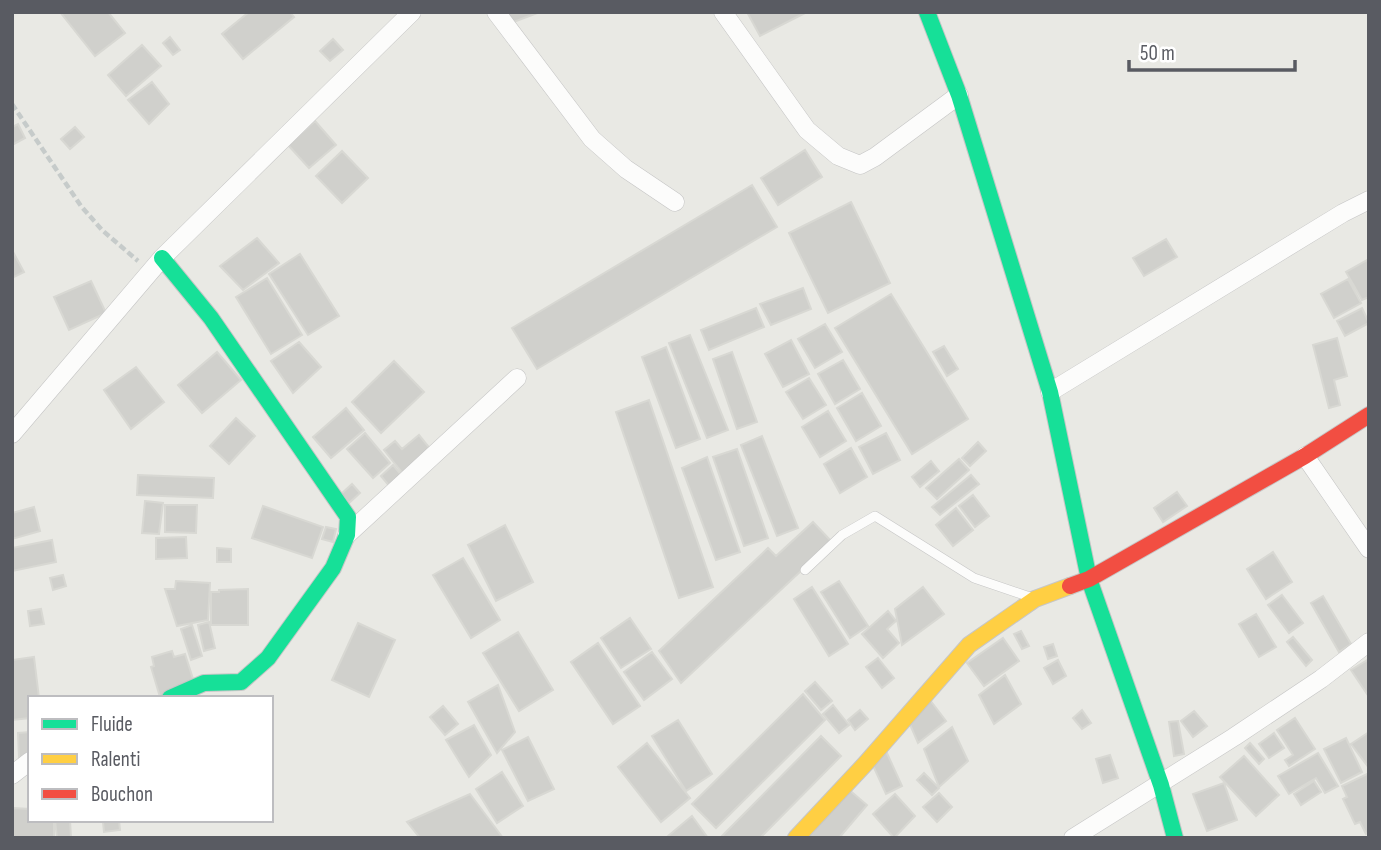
<svg xmlns="http://www.w3.org/2000/svg" width="1381" height="850" font-family="'Sofia Sans Condensed',sans-serif">
	<style>
		.building { fill: #d0d0cc; stroke: #d8d8d3; stroke-width: 2 }
		.lines { fill: none; stroke-linecap: round; stroke-linejoin: round }
		.lane-casing { stroke: #c5c5c5; stroke-width: 10 }
		.street-casing { stroke: #c5c5c5; stroke-width: 19 }
		.fast-casing { stroke: #c6c6c6; stroke-width: 18 }
		.slow-casing { stroke: #c6c6c6; stroke-width: 18 }
		.jam-casing { stroke: #c6c6c6; stroke-width: 18 }
		.path { stroke: #c6cbca; stroke-width: 4.5; stroke-dasharray: 7 3.5; stroke-linecap: butt }
		.lane { stroke: #fcfcfb; stroke-width: 9 }
		.street { stroke: #fcfcfb; stroke-width: 18 }
		.fast { stroke: #16e098; stroke-width: 16 }
		.slow { stroke: #ffcf43; stroke-width: 16 }
		.jam { stroke: #f24e42; stroke-width: 16 }
	</style>
	<rect width="100%" height="100%" fill="#e9e9e4"/>
	<path class="building" d="M60,12H108L125,33L95,56Z
		M249,12H290L294,17L243,59L222,34Z
		M507,12H540L511,23Z
		M747,12H807L760,36Z
		M170,37L180,50L173,55L163,43Z
		M333,39L343,50L330,61L320,51Z
		M142,45L161,66L126,96L108,75Z
		M152,82L169,104L149,124L128,100Z
		M315,121L336,145L309,168L288,145Z
		M18,124L25,138L12,145V127Z
		M75,127L84,137L70,149L61,139Z
		M805,150L822,177L778,205L761,178Z
		M342,151L368,178L342,203L316,176Z
		M752,185L777,227L537,369L512,328Z
		M851,202L890,283L828,313L789,233Z
		M257,238L279,263L243,290L220,266Z
		M1166,239L1177,257L1144,276L1133,258Z
		M12,250L24,272L12,278Z
		M300,254L339,316L308,335L269,274Z
		M1369,259V297L1362,300L1346,272Z
		M267,278L302,335L271,354L236,297Z
		M1348,279L1361,303L1334,318L1321,294Z
		M91,281L106,313L69,330L54,297Z
		M803,288L811,309L771,325L760,304Z
		M891,294L968,419L912,454L835,328Z
		M756,308L764,327L709,350L701,330Z
		M1362,308L1369,323L1345,336L1337,321Z
		M825,324L842,352L815,368L798,339Z
		M690,335L728,430L707,438L669,343Z
		M1337,338L1347,376L1334,380L1340,405L1329,408L1313,345Z
		M791,340L809,374L783,387L765,354Z
		M299,342L321,367L293,393L271,361Z
		M944,346L958,369L947,376L933,352Z
		M666,347L700,439L676,448L642,357Z
		M217,352L241,380L202,413L178,385Z
		M732,352L757,422L737,429L713,359Z
		M843,360L860,389L835,404L818,374Z
		M394,361L424,392L381,433L352,402Z
		M136,367L164,402L131,429L104,390Z
		M809,378L826,405L803,419L786,392Z
		M862,393L881,426L856,441L837,408Z
		M649,400L713,587L679,598L616,412Z
		M346,408L364,430L331,458L313,437Z
		M828,411L846,441L820,457L802,427Z
		M236,418L255,436L229,464L210,446Z
		M365,433L390,463L373,478L347,449Z
		M886,433L900,460L873,474L859,447Z
		M419,435L432,451L404,475L384,450L395,441L402,449Z
		M762,436L798,528L777,536L741,445Z
		M978,442L986,451L970,466L962,458Z
		M851,448L867,477L840,493L824,464Z
		M737,449L768,538L744,546L713,457Z
		M707,457L740,552L716,560L682,468Z
		M959,459L969,470L937,499L926,488Z
		M931,461L939,471L920,487L912,477Z
		M393,465L403,477L391,488L381,476Z
		M138,475L214,478L213,498L137,495Z
		M971,475L979,484L940,515L932,507Z
		M352,484L360,493L349,503L341,494Z
		M1177,492L1187,506L1163,522L1154,508Z
		M973,495L989,516L975,527L959,506Z
		M145,501L163,503L159,534L142,533Z
		M165,505H197L196,533L165,532Z
		M263,506L323,527L312,558L252,538Z
		M34,507L40,531L12,539V513Z
		M956,508L973,530L953,546L936,525Z
		M813,522L832,542L681,683L659,651L768,548L776,556Z
		M505,525L533,582L496,601L468,545Z
		M326,527L336,529L333,542L322,539Z
		M186,537L187,558L156,559V538Z
		M52,540L56,562L12,571V548Z
		M217,548L231,549V562H217Z
		M1273,552L1292,582L1266,599L1247,569Z
		M463,558L500,620L471,638L433,575Z
		M63,575L66,586L53,590L50,578Z
		M176,581L210,583L208,620L177,626L165,589H175Z
		M839,581L868,626L850,638L821,592Z
		M812,587L848,644L829,656L794,599Z
		M923,587L944,614L902,645L895,609Z
		M248,589V625H211V592H219V590Z
		M1282,595L1303,623L1289,633L1268,605Z
		M1323,596L1351,644L1339,652L1311,603Z
		M41,609L44,624L30,626L28,611Z
		M888,611L896,621L887,629L899,643L883,658L862,634Z
		M1256,614L1276,647L1259,657L1239,624Z
		M630,618L651,649L621,668L601,638Z
		M209,622L215,648L204,651L198,625Z
		M358,623L395,640L369,697L332,680Z
		M192,625L202,656L191,660L181,629Z
		M1021,631L1029,646L1022,649L1014,634Z
		M518,632L553,690L519,711L483,653Z
		M1293,637L1312,660L1306,666L1287,642Z
		M1003,638L1019,661L984,686L967,663Z
		M598,643L640,706L613,724L571,662Z
		M1053,644L1057,656L1048,659L1044,647Z
		M172,651L174,657L185,654L195,685L160,697L151,667L154,666L152,657Z
		M652,652L672,679L644,700L624,672Z
		M34,657L39,698H30V718L12,720V660Z
		M878,658L894,678L882,688L866,667Z
		M1369,659V697L1351,670Z
		M1058,660L1066,676L1053,684L1044,668Z
		M1005,675L1021,704L994,724L979,695Z
		M815,682L832,701L821,710L805,691Z
		M498,685L515,732L497,753L468,702Z
		M803,694L825,720L716,828L692,804Z
		M930,700L946,721L918,743L908,720Z
		M833,705L849,725L839,733L823,714Z
		M443,706L458,724L445,735L430,717Z
		M860,710L868,719L855,730L848,720Z
		M1082,710L1091,723L1082,729L1073,718Z
		M1194,711L1207,726L1193,737L1181,721Z
		M1295,718L1315,749L1289,766L1285,760L1293,755L1277,730Z
		M678,720L712,774L686,791L652,736Z
		M1178,721L1184,754L1174,756L1169,722Z
		M474,725L491,755L469,777L446,740Z
		M952,727L968,761L939,787L924,749Z
		M30,732V758H19L18,733Z
		M1369,732V768L1351,744Z
		M1274,733L1284,748L1269,758L1259,744Z
		M821,736L841,756L760,838H723L722,836Z
		M528,737L554,789L528,801L502,750Z
		M1346,738L1362,772L1341,783L1324,749Z
		M647,743L690,798L661,822L618,767Z
		M1250,743L1264,759L1259,764L1245,748Z
		M886,751L902,786L886,794L870,759Z
		M1318,753L1338,786L1325,793L1316,778L1289,794L1278,776Z
		M1110,755L1118,778L1103,783L1096,759Z
		M1244,756L1279,795L1256,816L1220,777Z
		M502,772L523,806L497,823L476,789Z
		M924,773L939,788L932,795L917,780Z
		M1369,773V832L1366,834L1360,822L1355,824L1343,799L1347,797L1342,786Z
		M1314,781L1321,792L1301,805L1294,794Z
		M1224,783L1237,820L1207,831L1193,794Z
		M847,788L867,805L839,838H803Z
		M939,793L952,807L937,822L923,807Z
		M470,794L503,838H420L407,822Z
		M895,794L915,816L894,838L873,814Z
		M13,808L30,809V820L54,822V838H12Z
		M692,816L708,838H670L668,836Z
		M55,820H70L71,838H57Z
		M119,820L120,830L104,832L103,822Z"/>
	<g class="lines">
		<g class="lane-casing">
			<path id="lane" d="M805,570L842,535L875,516L974,578L1030,597"/>
		</g>
		<g class="street-casing">
			<path id="street" d="M496,12L592,139L626,169L675,202
				M723,12L807,130L838,156L860,165L875,157L959,95
				M1050,392L1343,213L1369,200
				M12,434L162,258L412,12
				M1305,456L1369,549
				M347,535L517,378
				M12,775L30,761
				M1073,838L1234,737L1321,679L1369,642"/>
		</g>
		<g class="fast-casing">
			<path id="fast" d="M927,12L959,95L1050,392L1089,579L1161,785L1175,838
				M162,258L211,318L348,517L347,535L333,568L268,658L241,682L204,683L170,698"/>
		</g>
		<g class="slow-casing">
			<path id="slow" d="M796,838L866,763L969,645L1035,599L1070,586"/>
		</g>
		<g class="jam-casing">
			<path id="jam" d="M1070,586L1089,579L1305,456L1369,415"/>
		</g>
		<path class="path" d="M12,104L81,206L102,230L138,261"/>
		<use href="#lane" class="lane"/>
		<use href="#street" class="street"/>
		<use href="#fast" class="fast"/>
		<use href="#slow" class="slow"/>
		<use href="#jam" class="jam"/>
	</g>
	<rect width="1381" height="850" fill="none" stroke="#595b62" stroke-width="28"/>
	<rect x="28" y="696" width="245" height="126" fill="#ffffff" stroke="#bdbdc0" stroke-width="2"/>
	<rect x="42" y="719" width="35" height="10" fill="#16e098" stroke="#bdbdc0" stroke-width="2"/>
	<text x="91" y="731" font-size="21" fill="#595b62">Fluide</text>
	<rect x="42" y="754" width="35" height="10" fill="#ffcf43" stroke="#bdbdc0" stroke-width="2"/>
	<text x="91" y="766" font-size="21" fill="#595b62">Ralenti</text>
	<rect x="42" y="789" width="35" height="10" fill="#f24e42" stroke="#bdbdc0" stroke-width="2"/>
	<text x="91" y="801" font-size="21" fill="#595b62">Bouchon</text>
	<path d="M1129 60v10h166v-10" fill="none" stroke="#595b62" stroke-width="3.5"/>
	<text x="1140" y="60" font-size="21" fill="#595b62" stroke="#ffffff" stroke-width="5" paint-order="stroke">50 m</text>
</svg>
